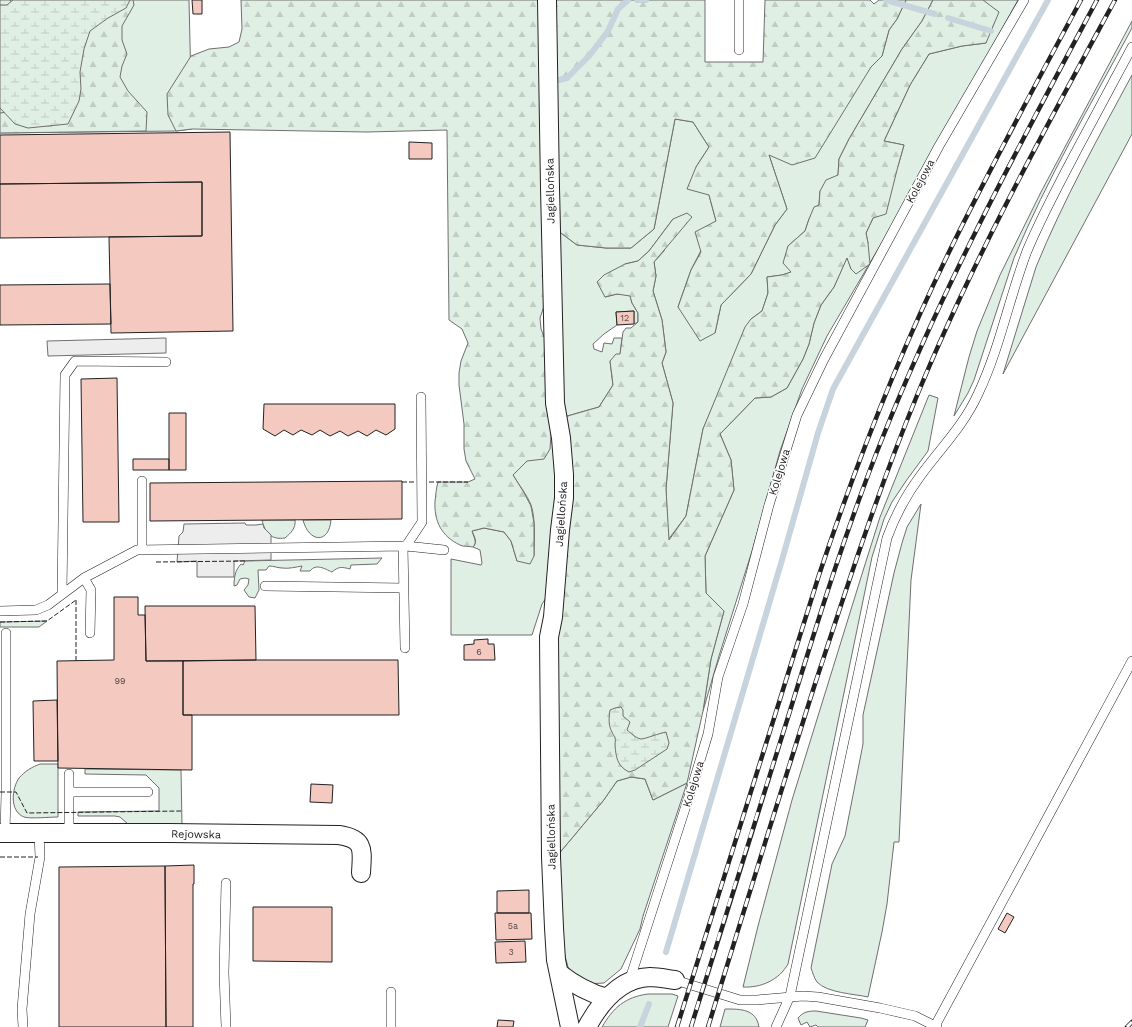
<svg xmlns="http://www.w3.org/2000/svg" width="1132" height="1027" font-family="'Work Sans',sans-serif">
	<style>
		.grass { fill: #e0efe3; stroke: #6f6f6f }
		.forest { fill: url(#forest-firs); stroke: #6f6f6f }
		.wetland { fill: url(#wetland-marsh); stroke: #6f6f6f }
		.parking { fill: #ededed; stroke: #6f6f6f }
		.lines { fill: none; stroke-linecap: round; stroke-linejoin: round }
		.stream { stroke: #c7d3dd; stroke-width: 6 }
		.building { fill: #f3c9c0; stroke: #222 }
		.lane-casing { stroke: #222; stroke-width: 10 }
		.street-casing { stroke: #222; stroke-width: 20 }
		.lane { stroke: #fff; stroke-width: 9 }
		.street { stroke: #fff; stroke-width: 18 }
		.rail-casing { stroke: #222; stroke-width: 4.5 }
		.rail { stroke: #fff; stroke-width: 3; stroke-dasharray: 9; stroke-linecap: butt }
		.fence { stroke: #222; stroke-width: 1; stroke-dasharray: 5 2; stroke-linecap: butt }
		.labels { text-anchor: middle; stroke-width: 3; stroke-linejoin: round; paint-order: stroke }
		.number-label { font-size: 9px; fill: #564c4a }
		.street-label { font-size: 11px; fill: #222; stroke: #fff }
	</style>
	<defs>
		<pattern id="forest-firs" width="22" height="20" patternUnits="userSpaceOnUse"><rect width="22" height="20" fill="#e0efe3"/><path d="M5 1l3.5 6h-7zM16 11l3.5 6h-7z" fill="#c0cdc2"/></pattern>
		<pattern id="wetland-marsh" width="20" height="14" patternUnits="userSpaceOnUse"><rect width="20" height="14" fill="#e0efe3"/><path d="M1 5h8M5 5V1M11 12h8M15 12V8" fill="none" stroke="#c0cdc2"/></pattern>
	</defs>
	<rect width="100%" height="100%" fill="#fff"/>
	<path class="grass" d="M0,0H189L192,129L176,131L0,133Z
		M906,0H933L922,21L902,49L849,139L839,159L838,175L820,191L819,205L809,219L805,231L788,246L792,272L782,275L767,277L768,293L762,311L751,319L703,429L686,516L668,540L666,489L673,403L662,363L666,352L662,320L653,291L656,276L654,262L664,251L673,219L649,251L638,261L625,264L605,297L617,294L630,295L632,303L638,313V322L634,324V311L616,312L617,325L604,334L593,344L594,349L602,352L604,343L612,344L614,338H622L620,355L610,361L613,385L599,407L564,417L553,227L577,245L606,248H631L654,229L675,119L693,122L709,147L696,167L709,195L716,221L691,270L678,307L715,333L721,305L751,274L775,225L787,209L769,155L871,67L882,56L889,30L897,19Z
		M983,0H1018L891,227L827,336L802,389L780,451L752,551L719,656L703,711L711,659L724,611L706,593L705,556L734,490L731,460L720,434L755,398L771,397L787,388L803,359L809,344L814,323L821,305L834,287L847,257L851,269L868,243L866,233L898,166L904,145L884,141L910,85L929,54L962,46L986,43Z
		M1132,21V28C1091,104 1047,179 1014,258L974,380L968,393L954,416L969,357L977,331L1000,275L1041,192Z
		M1132,75V134L1003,374L1036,267C1063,201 1098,138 1132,75Z
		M929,395L938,398L928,451L906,481L892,502L884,519L872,557L788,964C779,980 761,988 743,987L758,926L792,800L862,574L880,517Z
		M552,422L561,477L552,589L542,604L532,635H451V559L481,565L482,563L480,550L473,547C478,542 474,536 472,531L484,528L504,532L511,541L517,561L534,556C534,541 536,520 531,505C527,495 519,485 513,475L527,461Z
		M921,504L911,580L899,842H894L887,904L882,932L868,997C855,994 827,993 817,982C814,978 813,973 811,968L832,864L845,836L863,744V715L894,573L902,543L907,527Z
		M262,520H295C296,528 291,533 285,538C271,540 265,533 262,520Z
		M303,520H331C329,544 309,543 303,520Z
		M382,558L377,564L351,565L350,569C342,567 339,566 332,572C325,569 316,563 310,571H300L302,566C296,567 289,569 282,568C278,568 274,566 269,566L266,570H258L259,590L255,598L249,597L244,590L248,585L249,579L245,578L240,579L237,585L234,586C234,578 235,570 241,564L243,565L245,561Z
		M47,621L39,627H0V622Z
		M40,764H58V817C50,817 30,819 24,817C9,811 12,788 19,778C25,771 32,767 40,764Z
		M85,769L181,770L182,826L128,824L120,817L115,816H78V812L159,811V788L146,775L85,774Z
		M631,777L645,779L653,800L687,783L643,916L640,929L621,969L604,983L586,984L576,978L568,967L560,938L557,856L603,801L617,781Z
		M648,994H672L678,996L668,1027H602C613,1008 625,997 648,994Z
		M725,1009C741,1009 756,1009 759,1027H720Z
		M816,1011L861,1018L868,1020L865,1027H818L816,1025L810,1027L807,1022L801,1025L798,1018C803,1012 808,1011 816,1011Z"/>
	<path class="forest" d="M10,0H133L134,5L122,26V40L127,54L122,66L120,77L128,91L147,112L146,131L0,133V113L29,109L19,16Z
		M241,0H543L547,297L540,318L541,329L547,344L552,422L550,449L544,459L527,461L513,475L523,491L531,506L534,523V556L530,564L517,561L511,541L504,532L484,528L472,531C473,536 478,542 473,547C469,546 464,547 460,545C441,536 434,521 435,501C436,494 436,489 438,482H468L475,479L466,461L464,449V424L459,385V373L461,361L468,343L462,329L449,320L447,130L367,132L192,129L176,131L168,115L167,94L191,56L209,49L229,47L239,42L242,29Z
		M552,0H705V62H763L765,0H870L874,4L879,0H906L897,19L889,30L882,56L871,67L815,158L792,165L769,155L787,209L775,225L751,274L721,305L715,333L700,341L678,307L691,270L701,252L695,232L716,221L709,195L687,189L696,167L709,147L693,122L675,119L654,229L631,248H606L577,245L553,227Z
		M933,0H983L999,12L986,43L962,46L929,54L910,85L884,141L904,145L898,166L886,214L873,218L866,233L868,243L870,264L856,274L851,269L847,258L834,287L821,305L814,323L809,344L803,359L787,388L771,397L755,398L720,434L731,460L734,490L705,556L706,593L724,611L711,659L703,711L687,783L653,800L645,779L631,777L617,781L603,801L557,856L555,727L564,417L599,407L613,385L610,361L616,354H620L623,332L626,328H631L638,322V313L632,303L630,296L617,294L605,297L597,282L604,275L625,264L638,261L649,251L673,219L687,213L692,217L654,262L656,276L653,291L662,320L666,352L662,363L673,403L666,489L669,540L686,516L703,429L745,327L751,319L762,311L768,293L767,277L782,275L791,272L783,263L788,246L805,231L809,219L814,207L819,205L820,191L826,180L838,175L839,159L849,139L902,49L922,21Z"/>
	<path class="wetland" d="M13,0H130L126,8L108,18L90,31L84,49L80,72L81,89L79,101L68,124L28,128L15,124L0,108V5H7Z
		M621,707L623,710V716L630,722L627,730C631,733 635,738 641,739C645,739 660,733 666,732L669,743L667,749L635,770L629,772C617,766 616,757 615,745C615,742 616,740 615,738C615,737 612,733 612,732C608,725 609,718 610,710L615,708Z"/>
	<path class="parking" d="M166,338V353L48,356L47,341Z
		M245,523L246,525H256L263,524L264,528L271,535V560L234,561V577H197V561L177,562L179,536L183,532L184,524Z"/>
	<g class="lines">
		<path class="stream" d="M637,0H646
			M886,0L935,14
			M948,18L991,31
			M555,81L567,78L589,56L599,43L608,31L618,9L628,0
			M666,952L782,560L818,433L833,389L1048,0
			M640,1027L649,1004"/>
	</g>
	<path class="building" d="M192,0H202V14H193Z
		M230,132L233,331L111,333L109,237L202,236V182L0,184V135Z
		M409,142L432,143V159H409Z
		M202,182V236L0,238V184Z
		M110,284L111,324L0,325V285Z
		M634,311V324L617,325L616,312Z
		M117,378L119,522H83L81,379Z
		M264,404H395V429L386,435L376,430L367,436L358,431L348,436L340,431L330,436L320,430L312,435L301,430L293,435L284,430L275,436L263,429Z
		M169,413H186V470H169Z
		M133,459H169V470H133Z
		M402,481V519L150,521V483Z
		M114,597H138V615H145L146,661H183V715H192V770L58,768L57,661L114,660Z
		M145,606H255L256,660L146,661Z
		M488,639V644H494L495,660H464V645L474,644V640Z
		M256,660H398L399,715H183V661Z
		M57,700L58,761H34L33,701Z
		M311,784L333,785L332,803L310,802Z
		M194,865V884H193V1027H166L165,866Z
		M165,866L166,1027H59V867Z
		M529,890V913H497V891Z
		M253,907H332V962L253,961Z
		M495,913H531L532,939L496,940Z
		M1007,913L1014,917L1005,933L998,929Z
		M525,941L526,962L496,963L495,942Z
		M498,1020L514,1021L513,1027H497Z"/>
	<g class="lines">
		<g class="lane-casing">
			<path id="lane" d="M739,0V50
				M142,481V550
				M403,546L405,648
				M406,546L444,550
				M84,578L91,590L90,633
				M265,586L404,588
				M62,594L65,375L75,361L166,362
				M0,611L36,610L48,605L84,578L137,550L406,546L422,522L421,397
				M69,792H148
				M5,833L6,793V633
				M69,833V774
				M675,980L740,1000H757L803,996L818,997L880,1008L915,1016L937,1027
				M629,982L692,787L708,734L718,677L743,604L769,505L797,415L824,359L939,146L1024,0
				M391,992V1027
				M935,1026L1132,661
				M23,1027L22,1009L30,914L40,857L39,833
				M226,1027L224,973L226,883
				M776,1027L790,996L887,538C895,516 906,495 921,475C941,448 964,425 978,394C1000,348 1009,298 1027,251C1042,215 1061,180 1079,146C1097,113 1114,80 1132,47"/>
		</g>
		<g class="street-casing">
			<path id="street" d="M547,0L550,188L555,403L561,438L564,475V498L560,530L553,617L549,637L551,857L554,928L556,960L570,1027
				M0,833H169L339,835C366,839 362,851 361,873
				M559,973C573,984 589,993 607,998
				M587,1027C600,1003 620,978 650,977C658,977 667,979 675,980"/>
		</g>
		<use href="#lane" class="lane"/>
		<use href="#street" class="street"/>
		<g class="rail-casing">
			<path id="rail" d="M677,1027L819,575C856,464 899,354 951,248C992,164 1037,82 1081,0
				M691,1027C723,922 756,818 789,714C818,620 847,526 884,434C944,284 1021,142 1097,0
				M708,1027C743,914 778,800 814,687C846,590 877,493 916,398C972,261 1044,131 1115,0
				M1127,1027L1132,1022"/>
		</g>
		<use href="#rail" class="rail"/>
		<path class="fence" d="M402,482H414
			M429,482H468
			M156,562L245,561
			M76,600V661
			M0,622L47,621L76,600
			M0,792H16L27,813L181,811
			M0,857H38"/>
	</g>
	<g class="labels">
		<g class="number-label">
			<text x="625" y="321">12</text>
			<text x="479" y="655">6</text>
			<text x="120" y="684">99</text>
			<text x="513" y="929">5a</text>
			<text x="511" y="955">3</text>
		</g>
		<g class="street-label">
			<text transform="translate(920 181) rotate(-62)" y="4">Kolejowa</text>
			<text transform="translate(550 191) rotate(-91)" y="4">Jagiellońska</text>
			<text transform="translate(779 472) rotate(-73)" y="4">Kolejowa</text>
			<text transform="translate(561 514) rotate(-86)" y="4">Jagiellońska</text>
			<text transform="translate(693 784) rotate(-73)" y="4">Kolejowa</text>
			<text transform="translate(196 834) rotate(1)" y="4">Rejowska</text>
			<text transform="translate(551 837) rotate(-91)" y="4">Jagiellońska</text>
		</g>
	</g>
</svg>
